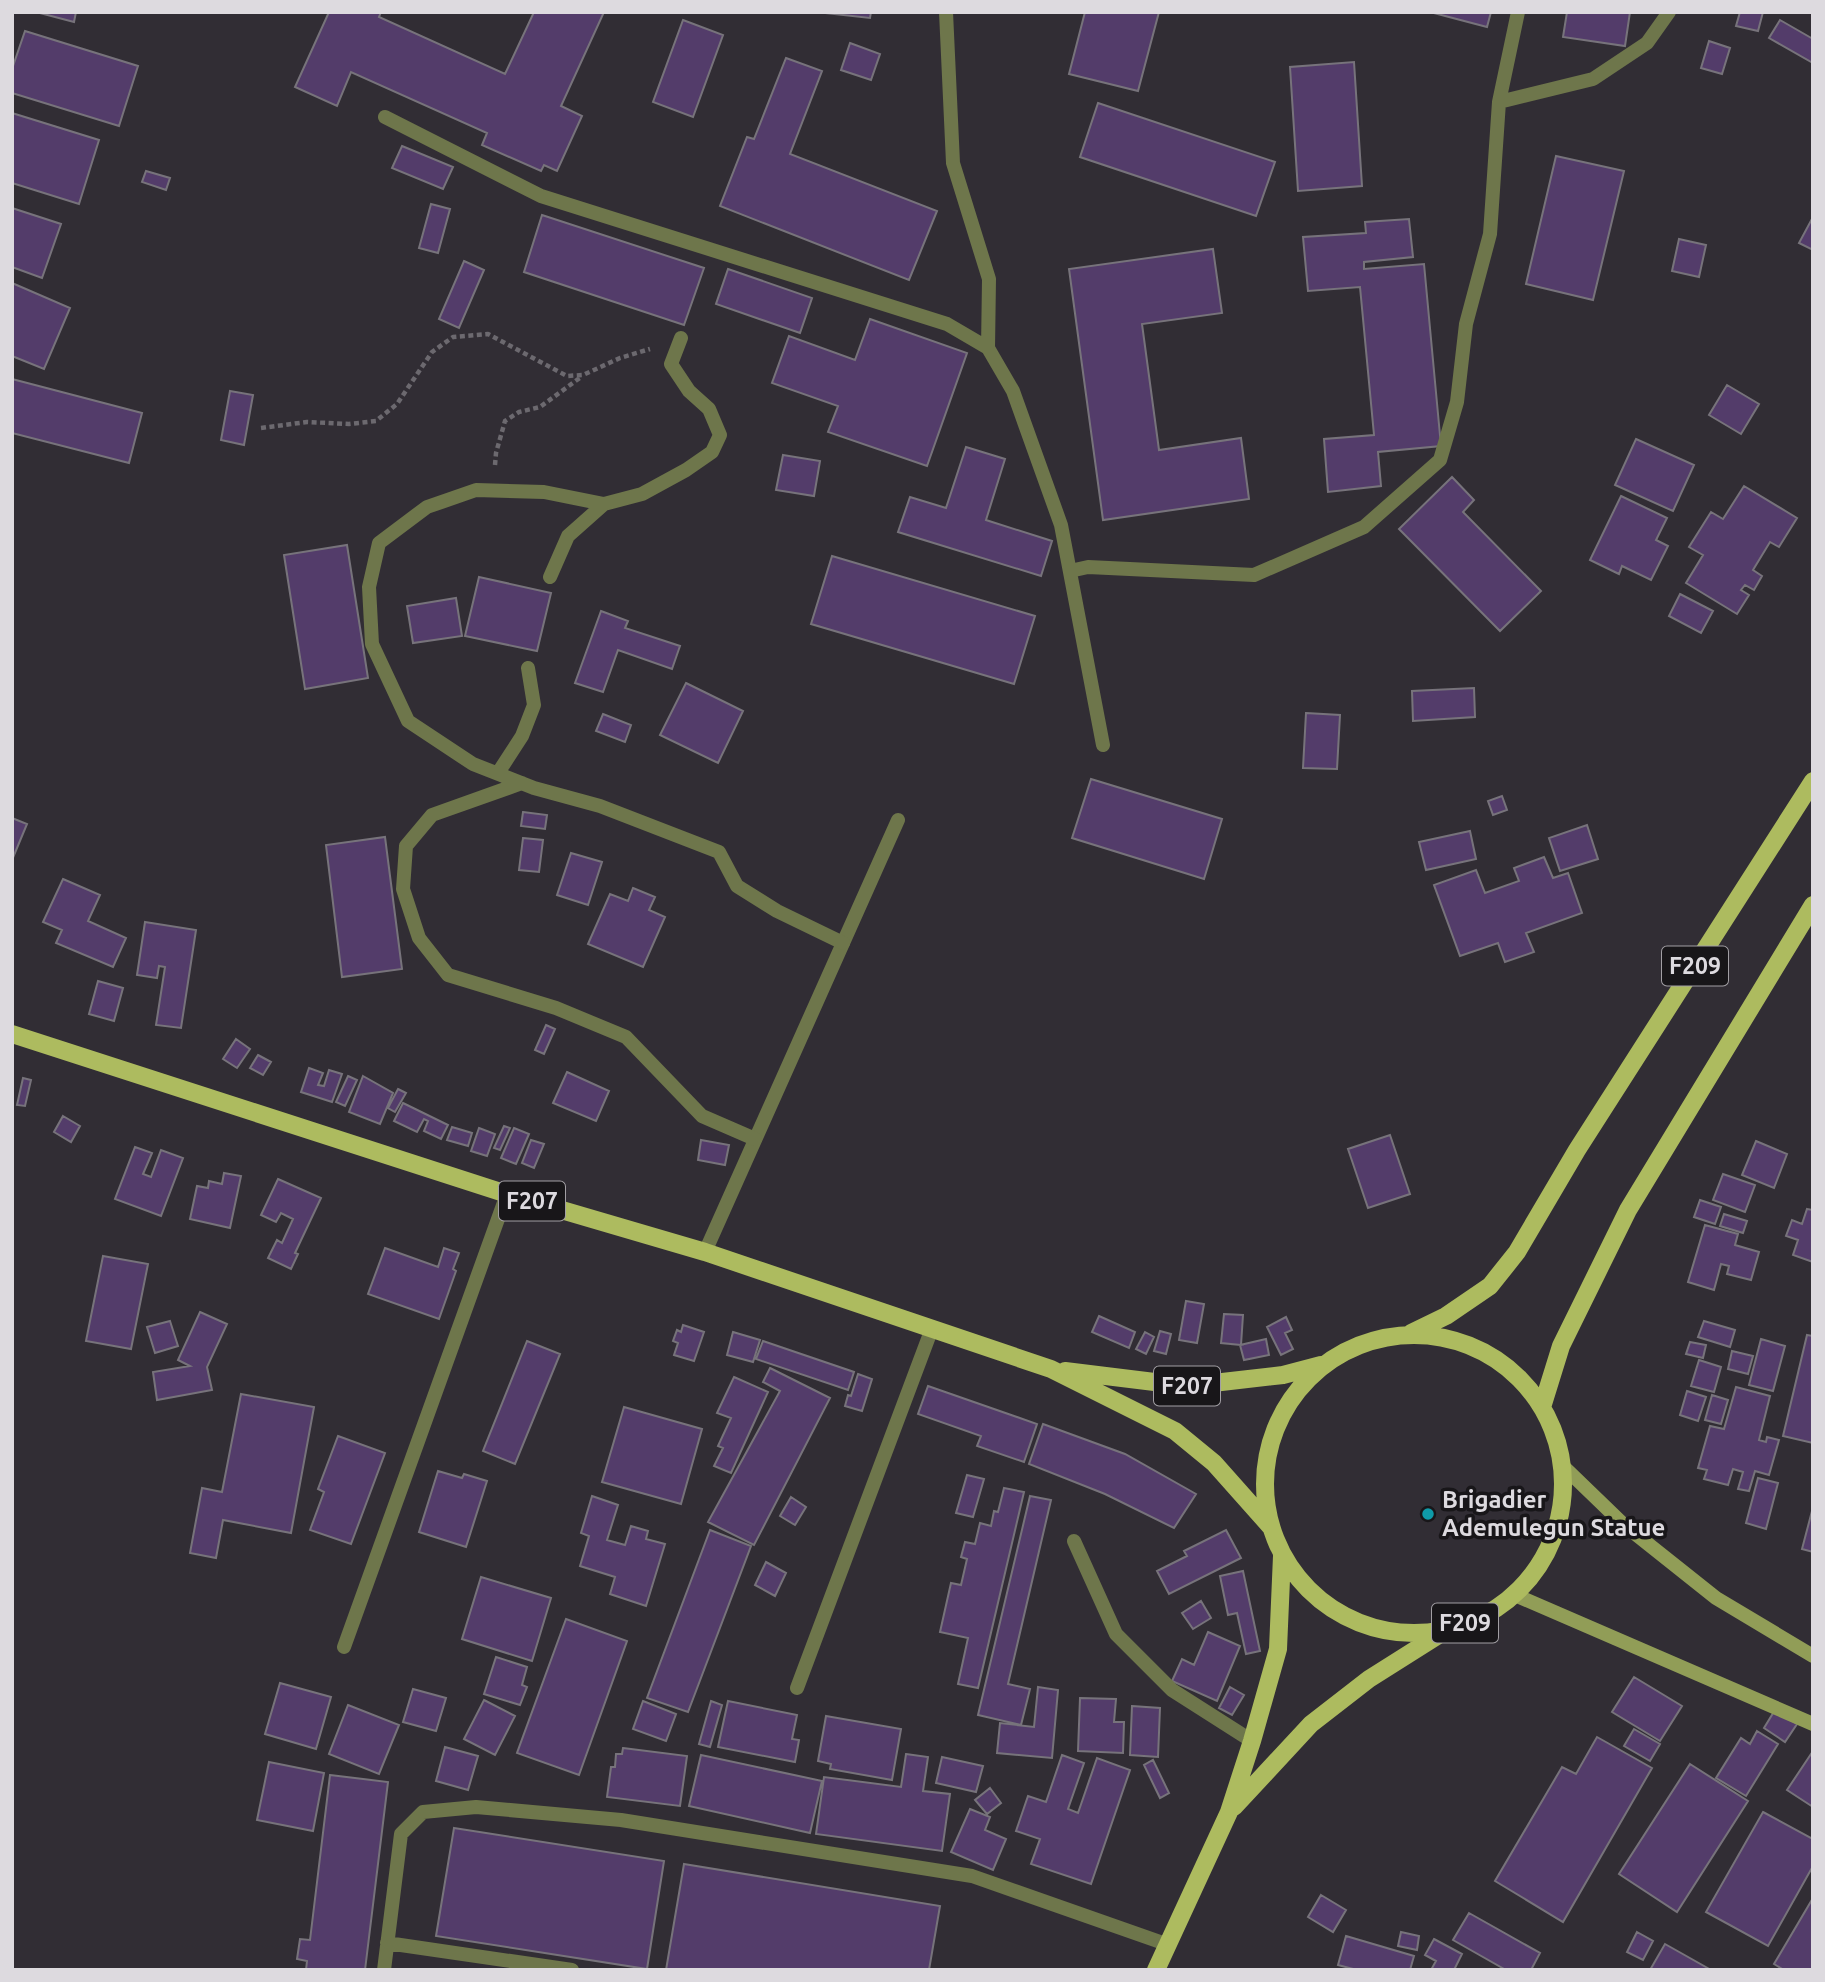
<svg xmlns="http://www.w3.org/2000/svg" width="1825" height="1982" font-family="Ubuntu,sans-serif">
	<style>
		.building { fill: #533c6a; stroke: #77737b; stroke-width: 2 }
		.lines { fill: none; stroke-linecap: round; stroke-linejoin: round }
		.path { stroke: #6c696f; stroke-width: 4.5; stroke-dasharray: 5 3.5; stroke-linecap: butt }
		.lane { stroke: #6e764b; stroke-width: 14 }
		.street { stroke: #6e764b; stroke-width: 14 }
		.secondary { stroke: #919d57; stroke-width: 14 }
		.primary { stroke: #adbb5f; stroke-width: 18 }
		.culture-dot { fill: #0f9aa8; stroke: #181619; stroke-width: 2.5 }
		.labels { text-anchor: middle; stroke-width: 7; stroke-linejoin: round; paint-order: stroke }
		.shield { fill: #181619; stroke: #a29fa4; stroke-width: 2 }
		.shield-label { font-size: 23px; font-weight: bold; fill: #dddadf }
		.poi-label { font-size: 24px; font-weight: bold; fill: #dddadf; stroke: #181619; text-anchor: start }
	</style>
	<rect width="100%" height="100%" fill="#312d34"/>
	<path class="building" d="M36,12H76L74,22Z
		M329,12H381L379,17L505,74L534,12H604L561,106L582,116L557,171L544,165L541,171L482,145L487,133L351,72L337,106L295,87Z
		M816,12H871L870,18Z
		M1085,12H1159L1138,91L1069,74Z
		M1430,12H1491L1487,27Z
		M1567,12H1630L1625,46L1563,37Z
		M1740,12H1763L1758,31L1736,26Z
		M683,20L723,35L693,117L653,102Z
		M1780,20L1813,39V63L1769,38Z
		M25,31L138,66L119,126L12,93V69Z
		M1709,41L1730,48L1722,74L1701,68Z
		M850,43L880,54L871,80L841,70Z
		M786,58L822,71L790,154L937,211L909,280L720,206L747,137L754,139Z
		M1354,62L1362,186L1298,191L1290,67Z
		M1098,103L1275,162L1256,216L1080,157Z
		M12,113L99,140L79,204L12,183Z
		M402,146L453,167L443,189L392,168Z
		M1556,156L1624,171L1593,300L1526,284Z
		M146,171L170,178L166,190L142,182Z
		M431,204L450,209L438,253L419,248Z
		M12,208L61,224L42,278L12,267Z
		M542,215L704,268L684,325L524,272Z
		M1813,217V250L1799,243Z
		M1409,219L1413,257L1364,262V269L1424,264L1441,446L1378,452L1381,486L1328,492L1324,439L1374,435L1360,287L1308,291L1303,237L1366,233L1365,222Z
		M1679,239L1706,245L1699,277L1672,271Z
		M1213,249L1222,313L1142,324L1159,450L1241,438L1249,499L1103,520L1069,269Z
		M464,261L484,270L459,328L439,319Z
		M728,269L812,298L800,333L716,304Z
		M12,283L70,308L44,369L12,356Z
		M870,319L967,353L927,466L828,432L838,406L772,383L789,336L855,360Z
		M12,379L142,413L129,463L12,433Z
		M1727,385L1759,404L1741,434L1709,415Z
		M230,391L253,395L244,445L221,440Z
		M1636,439L1694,465L1673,511L1615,485Z
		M966,447L1005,459L986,520L1052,541L1041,576L898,532L910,497L946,508Z
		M783,455L820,461L814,496L776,490Z
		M1452,477L1474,500L1463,512L1541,591L1500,631L1399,529Z
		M1744,486L1797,518L1779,547L1770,542L1753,570L1762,576L1754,590L1745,585L1741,590L1749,595L1737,614L1686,583L1703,555L1689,547L1711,512L1723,519Z
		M1621,496L1667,518L1656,540L1668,546L1651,580L1622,566L1619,574L1590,560Z
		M347,545L368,678L305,689L284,555Z
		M832,556L1035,616L1014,684L811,624Z
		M479,577L551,593L537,651L465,636Z
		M1680,594L1713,611L1701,633L1669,616Z
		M456,598L462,636L413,643L407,606Z
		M601,611L628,621L625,628L680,646L672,669L618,650L603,692L575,683Z
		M686,683L743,711L718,763L660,735Z
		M1474,688L1475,717L1413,721L1412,691Z
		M1306,713L1340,715L1337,769L1303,768Z
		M603,714L631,725L625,742L596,731Z
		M1091,779L1222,819L1204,879L1072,838Z
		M1502,796L1507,810L1493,815L1488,801Z
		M523,812L547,815L545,829L521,826Z
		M12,818L27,824L12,860Z
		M1587,825L1598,859L1560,871L1549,838Z
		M1470,831L1476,859L1426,870L1419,842Z
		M385,837L402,969L342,977L326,845Z
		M523,838L543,840L539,872L519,870Z
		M571,853L602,862L588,905L557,895Z
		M1544,857L1553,878L1568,873L1582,913L1526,933L1534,952L1505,962L1498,943L1460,956L1434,885L1476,870L1485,893L1519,881L1514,868Z
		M63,879L100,895L88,921L126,938L113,967L56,943L62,930L43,922Z
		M633,888L655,897L649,910L665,917L643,967L588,944L610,894L628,901Z
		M145,922L196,930L181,1028L156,1025L165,967L159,966L157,978L137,975Z
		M98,981L123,988L114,1021L89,1014Z
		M546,1025L555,1029L544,1054L535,1050Z
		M236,1039L250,1049L237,1068L223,1059Z
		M258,1055L271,1062L263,1075L250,1068Z
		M309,1068L323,1073L318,1085L324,1086L329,1070L342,1074L332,1102L301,1092Z
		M567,1072L609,1091L596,1121L553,1103Z
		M348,1076L357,1080L345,1106L336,1102Z
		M363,1076L393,1093L380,1124L349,1112Z
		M23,1078L31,1080L25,1106L17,1105Z
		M398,1089L406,1093L395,1112L388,1108Z
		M403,1103L448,1125L441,1139L424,1131L428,1121L424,1119L417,1132L394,1121Z
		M63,1116L80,1126L71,1142L54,1132Z
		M504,1126L510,1128L500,1150L494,1148Z
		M452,1127L472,1133L468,1146L447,1140Z
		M479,1128L495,1134L487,1156L471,1151Z
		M514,1128L529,1134L516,1164L501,1158Z
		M1390,1135L1410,1194L1368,1208L1348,1149Z
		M531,1140L544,1144L534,1168L522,1163Z
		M701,1140L729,1145L725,1165L698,1160Z
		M1756,1141L1787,1154L1774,1188L1742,1175Z
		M135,1147L152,1153L143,1174L151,1177L161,1150L183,1158L161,1216L115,1199Z
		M224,1173L241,1176L230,1228L190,1219L197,1186L208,1188L209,1181L222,1184Z
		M1723,1174L1755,1185L1745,1212L1713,1200Z
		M278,1179L321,1198L295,1253L298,1254L291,1269L268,1258L277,1240L282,1243L293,1219L281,1213L276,1222L261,1215Z
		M1700,1200L1721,1207L1715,1224L1694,1217Z
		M1807,1209L1813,1210V1262L1793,1255L1798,1240L1786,1236L1792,1220L1802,1224Z
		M1724,1214L1747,1221L1743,1233L1720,1226Z
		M1705,1225L1738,1234L1735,1245L1759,1252L1751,1280L1727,1274L1729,1266L1721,1264L1714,1290L1688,1282Z
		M385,1248L438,1267L444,1248L459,1253L453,1269L456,1271L439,1319L368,1294Z
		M103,1256L148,1264L131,1349L86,1341Z
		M1186,1301L1204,1304L1197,1343L1179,1340Z
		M200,1312L227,1324L207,1367L212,1390L157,1400L153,1372L190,1366L178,1360Z
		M1224,1314L1243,1315L1241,1345L1221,1343Z
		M1099,1316L1135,1332L1129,1348L1092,1332Z
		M1286,1317L1292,1330L1285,1333L1293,1349L1281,1355L1267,1327Z
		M170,1321L178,1346L155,1353L147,1327Z
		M1704,1321L1735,1330L1730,1347L1698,1337Z
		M683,1325L704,1332L694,1361L674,1355L678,1343L673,1341L677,1330L681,1332Z
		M1160,1331L1171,1334L1166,1354L1154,1351Z
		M733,1332L760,1340L753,1362L727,1355Z
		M1145,1332L1154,1337L1146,1354L1136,1349Z
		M1807,1335L1813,1336V1443L1783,1436Z
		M1266,1339L1269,1355L1244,1360L1240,1345Z
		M1761,1339L1785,1346L1773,1391L1749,1385Z
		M527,1341L560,1354L515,1464L483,1451Z
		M763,1341L854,1372L848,1390L756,1359Z
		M1690,1342L1706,1345L1703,1358L1686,1354Z
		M1732,1351L1753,1356L1748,1374L1728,1369Z
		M1699,1360L1721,1367L1714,1392L1691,1386Z
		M770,1368L830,1398L754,1545L708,1522L780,1391L763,1382Z
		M858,1374L872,1379L862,1411L845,1406L848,1395L851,1396Z
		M734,1377L768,1392L731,1473L714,1466L723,1448L718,1446L731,1418L717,1413Z
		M928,1386L1037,1424L1024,1462L977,1446L981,1436L918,1414Z
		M1736,1387L1770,1396L1759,1440L1766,1442L1767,1437L1779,1440L1769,1475L1755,1471L1749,1491L1738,1489L1743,1472L1733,1469L1728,1485L1704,1479L1707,1470L1698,1468L1710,1426L1724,1429Z
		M1687,1391L1706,1397L1698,1421L1680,1415Z
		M241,1394L314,1407L291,1533L223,1520L216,1558L190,1553L202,1488L222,1492Z
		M1712,1395L1728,1400L1721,1424L1705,1420Z
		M624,1407L702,1429L681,1504L602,1482Z
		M1043,1424L1125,1454L1196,1494L1174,1528L1105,1494L1029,1464Z
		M338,1436L385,1453L351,1544L310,1530L324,1492L318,1489Z
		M438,1471L462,1478L464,1474L487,1481L466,1547L419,1532Z
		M967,1475L984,1479L973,1517L956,1513Z
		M1758,1478L1778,1483L1766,1529L1746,1523Z
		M1004,1488L1024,1492L978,1688L958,1684L968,1638L940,1632L951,1583L961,1585L967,1559L961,1557L965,1542L975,1544L980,1523L991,1526L994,1511L998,1512Z
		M592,1496L618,1505L607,1540L625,1545L631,1526L648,1531L646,1539L665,1544L646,1606L610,1594L615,1577L580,1566L589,1536L581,1533Z
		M1030,1496L1051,1500L1008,1684L1030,1689L1021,1725L978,1715Z
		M791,1497L806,1507L795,1525L780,1516Z
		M1812,1511H1813V1552L1802,1549Z
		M710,1530L751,1546L688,1712L647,1698Z
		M1226,1530L1241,1558L1169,1594L1157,1571L1187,1556L1184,1551Z
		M766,1562L786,1573L775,1596L755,1585Z
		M1243,1571L1260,1651L1246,1654L1237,1613L1228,1615L1220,1576Z
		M481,1577L551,1598L532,1661L462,1639Z
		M1201,1601L1211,1618L1193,1629L1182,1613Z
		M566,1619L627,1641L579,1775L517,1753Z
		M1208,1632L1240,1646L1217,1701L1172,1681L1182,1659L1194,1665Z
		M496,1657L527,1667L522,1685L527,1687L520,1705L484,1694Z
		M1634,1677L1682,1706L1660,1741L1612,1712Z
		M280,1683L331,1697L316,1749L265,1734Z
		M1038,1687L1058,1690L1052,1758L997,1753L1000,1723L1034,1727Z
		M1230,1687L1244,1695L1232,1715L1219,1708Z
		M413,1689L446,1698L436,1731L403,1722Z
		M1080,1698L1116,1699L1114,1722H1124L1123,1753L1078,1751Z
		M484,1700L515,1716L495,1755L464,1739Z
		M643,1701L676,1714L666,1741L633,1729Z
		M711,1701L722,1705L710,1747L699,1744Z
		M728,1701L797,1715L792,1739L799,1740L795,1762L718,1747Z
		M348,1705L399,1725L379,1774L329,1754Z
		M1132,1706L1160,1708L1158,1757L1130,1755Z
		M1775,1710L1797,1724L1785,1742L1764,1728Z
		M826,1716L901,1729L892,1780L830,1769L831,1764L818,1761Z
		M1634,1729L1660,1744L1650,1761L1624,1746Z
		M1757,1731L1778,1744L1746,1796L1716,1778L1741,1738L1750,1744Z
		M1597,1737L1652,1768L1563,1922L1495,1881L1562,1767L1576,1774Z
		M445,1747L478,1756L468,1790L436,1781Z
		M623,1748L687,1756L680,1806L607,1797L611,1767H615L616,1754H622Z
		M1813,1751V1807L1787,1790Z
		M906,1754L928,1757L923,1791L950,1794L942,1851L816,1834L824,1777L901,1787Z
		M701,1755L822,1781L810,1833L689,1806Z
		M1062,1755L1084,1763L1068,1809L1078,1813L1097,1758L1130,1770L1091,1884L1031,1864L1040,1839L1016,1831L1028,1796L1046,1802Z
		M942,1757L983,1766L976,1792L936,1783Z
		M1153,1760L1169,1793L1160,1798L1144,1765Z
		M269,1762L324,1773L313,1831L257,1820Z
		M1690,1764L1748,1801L1677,1912L1619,1874Z
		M330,1775L388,1782L365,1970H306L307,1961L297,1959L300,1939L310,1940Z
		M990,1788L1001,1803L987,1814L975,1800Z
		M970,1809L990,1817L985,1830L1006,1839L993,1870L951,1852Z
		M1763,1812L1813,1839V1866L1768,1946L1706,1912Z
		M454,1828L664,1861L647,1969L436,1936Z
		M684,1864L940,1906L929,1970H666Z
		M1321,1895L1346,1910L1333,1932L1308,1917Z
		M1813,1898V1970H1784L1774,1964Z
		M1469,1913L1540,1953L1531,1970H1506L1453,1940Z
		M1401,1932L1419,1936L1417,1950L1398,1946Z
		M1637,1932L1653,1941L1643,1960L1627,1952Z
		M1346,1936L1414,1956L1410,1970H1357L1338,1965Z
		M1434,1939L1462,1954L1454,1970H1431L1436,1961L1425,1955Z
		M1665,1944L1711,1970H1650Z"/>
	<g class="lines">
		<path class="path" d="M261,428L307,422L349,424L376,421L397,404L432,352L453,337L488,334L567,376L583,375L620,358L650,349
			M495,465L496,453L505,421L519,412L540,407L581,377"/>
		<path class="lane" d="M705,1252L898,820
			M1074,1541L1116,1634L1172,1690L1252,1741
			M344,1647L507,1194
			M797,1688L931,1331"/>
		<path class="street" d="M946,12L953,163L989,279L988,348
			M1499,102L1593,79L1647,43L1669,12
			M385,117L541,196L947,324L988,348L1013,391L1061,525L1103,745
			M681,338L671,364L689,391L709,409L720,435L712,452L686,470L642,494L604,504L544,492L476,490L427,507L379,543L369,587L372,644L408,721L473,764L534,788L600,806L719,852L737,886L777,911L843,943
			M1070,571L1088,567L1254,575L1364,527L1440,460L1457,402L1466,324L1490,234L1499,102L1518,12
			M550,577L568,536L604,504
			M498,773L522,736L534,705L528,668
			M522,783L432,815L406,846L403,889L419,938L448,975L556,1008L626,1037L702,1116L755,1139
			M387,1943L572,1970
			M384,1970L401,1834L423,1812L476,1807L621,1820L972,1876L1166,1944"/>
		<path class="secondary" d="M1565,1468L1623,1524L1716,1598L1813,1656
			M1515,1595L1813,1724"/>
		<path class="primary" d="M12,1034L507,1194L705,1252L1051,1369L1175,1431L1214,1463L1270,1526
			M1411,1333L1446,1316L1490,1286L1517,1252L1577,1150L1813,781
			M1265 1484a149 149 0 1 1 298 0a149 149 0 1 1-298 0Z
			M1065,1371L1187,1386L1283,1375L1321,1365
			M1543,1404L1561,1346L1628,1210L1813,905
			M1234,1807L1311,1724L1369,1679L1445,1631
			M1156,1970L1229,1812L1252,1741L1278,1649L1282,1556"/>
	</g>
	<circle class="culture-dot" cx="1428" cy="1514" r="7"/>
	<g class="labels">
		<g class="shield">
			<rect x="1662" y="946.5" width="66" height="39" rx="5"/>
			<rect x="499" y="1181.5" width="66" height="39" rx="5"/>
			<rect x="1154" y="1366.5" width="66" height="39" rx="5"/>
			<rect x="1432" y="1603.5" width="66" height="39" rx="5"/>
		</g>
		<g class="shield-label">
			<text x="1695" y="974">F209</text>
			<text x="532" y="1209">F207</text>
			<text x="1187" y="1394">F207</text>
			<text x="1465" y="1631">F209</text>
		</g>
		<g class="poi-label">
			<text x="1442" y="1508">Brigadier<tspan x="1442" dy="28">Ademulegun Statue</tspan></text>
		</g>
	</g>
	<rect width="1825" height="1982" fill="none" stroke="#dddadf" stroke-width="28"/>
</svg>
